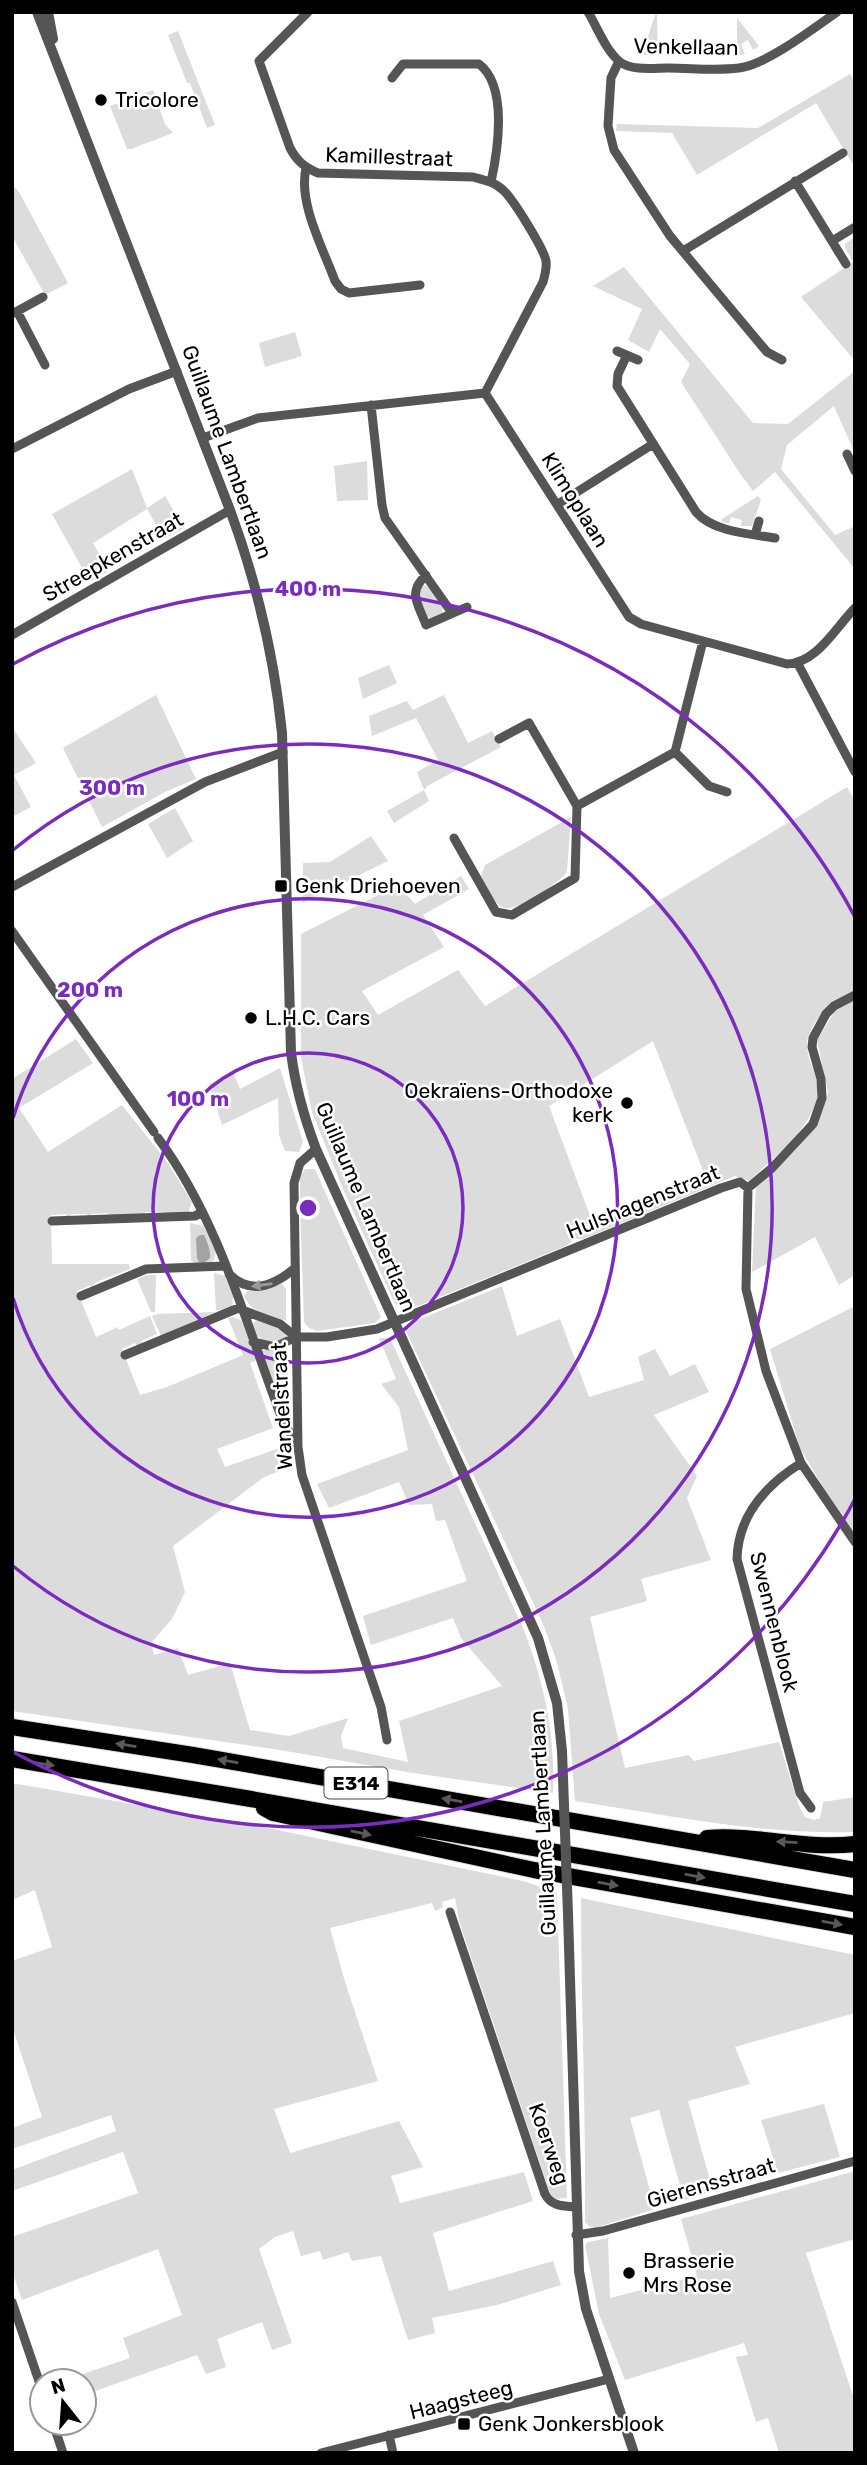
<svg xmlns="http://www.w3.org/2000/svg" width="867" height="2465" font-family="Rubik,sans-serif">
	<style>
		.green { fill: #dcdcdc; fill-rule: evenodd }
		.water { fill: #a3a3a3 }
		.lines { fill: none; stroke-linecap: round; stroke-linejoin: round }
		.motorway-casing { stroke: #dbdbdb; stroke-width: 18 }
		.minor { stroke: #555; stroke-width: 9 }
		.tertiary { stroke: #555; stroke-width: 10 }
		.motorway { stroke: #000; stroke-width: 16 }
		.tertiary-bridge { stroke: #555; stroke-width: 10 }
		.oneway { fill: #999 }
		.oneway2 { fill: #595959 }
		.ring { fill: none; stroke: #7b2cbf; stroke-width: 3.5 }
		.poi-dot { fill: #000; stroke: #fff; stroke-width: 2.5 }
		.labels { text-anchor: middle; stroke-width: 5; stroke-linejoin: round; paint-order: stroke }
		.shield { fill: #fff; stroke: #4c4c4c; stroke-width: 2 }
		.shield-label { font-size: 19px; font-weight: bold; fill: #000 }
		.street-label { font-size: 21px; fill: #000; stroke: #fff }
		.poi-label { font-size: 21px; fill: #000; stroke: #fff; text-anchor: start }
		.centre { fill: #7b2cbf; stroke: #fff; stroke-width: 3.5 }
		.ring-label { font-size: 21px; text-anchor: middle; font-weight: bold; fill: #7b2cbf; stroke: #fff; stroke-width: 5; stroke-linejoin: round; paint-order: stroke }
	</style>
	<rect width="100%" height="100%" fill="#fff"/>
	<path class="green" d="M656,12H657L658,55H642Z
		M737,18L759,46L753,50L748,40L741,44L745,54L737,56Z
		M178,31L215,125L207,128L190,83H187L168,35Z
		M850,74L855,82V161L852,163L816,103L697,175L672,133L616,131L617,124L758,128Z
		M153,90L165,124L173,133L131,149H127L110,106Z
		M12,184L19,192L68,283L45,295L12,236Z
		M853,238L855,240V361L801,297L853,262L845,248V244Z
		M624,267L753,423L788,424L855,371V454L834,406L787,445L781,469L835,535L853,527L855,569L775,472L753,491L739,472L681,382L690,364L660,329L649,352L628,340L642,309L593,286Z
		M295,332L302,356L265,367L259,343Z
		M367,461L368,500L337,501L334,466Z
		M132,469L147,508L165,496L184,528L164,539L147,509L93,543L109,571L90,582L52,514Z
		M758,496L761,500L752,526H741L742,520L731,517L729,524L721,521L722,519Z
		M424,585L429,587L443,605L442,614L430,619C423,613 418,597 419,588Z
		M389,665L397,683L363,699L358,678Z
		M156,695L196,779L165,792L102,827L63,748Z
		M444,695L468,743L492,731L501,747L429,785L424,790L429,801L394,823L387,811L424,790L417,772L438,760L416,718L372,736L369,716L407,701L413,710Z
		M12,727L36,763L14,775L31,807L12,817Z
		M847,787L855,801V991C836,998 807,1022 807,1045C807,1063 821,1078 817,1098C808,1132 774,1157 749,1181L735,1176L583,1239H574L568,1245L413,1308L404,1310L395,1304L343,1189L312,1112L301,1058V934L398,885L415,904L461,876L469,889L423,915L444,947L362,991L378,1015L458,970L485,1006ZM653,1041L705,1176L592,1221L549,1106Z
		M175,808L193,841L167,858L148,824Z
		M571,817L567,872C559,882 518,912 504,908C493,904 486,885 481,876L485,865Z
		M371,836L388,861L302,903L303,863L330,862Z
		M855,999V1275L839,1285L815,1237L752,1272L756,1185L819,1116L828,1093L817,1040L835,1011Z
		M76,1039L93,1063L19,1108L48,1152L122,1105L168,1163L192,1202L188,1213L165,1215L164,1212H145L144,1216H109L108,1213L91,1214V1217H88L87,1214H71L70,1217H66V1214L51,1215L52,1264H129L130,1269L94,1283L93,1288L91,1285L77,1291L96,1337L118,1327L119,1330L150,1316L157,1334L141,1341L142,1344L137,1346L135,1343L122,1349L140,1395L167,1387L243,1355L228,1318L233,1317L242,1321L257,1360L250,1363L273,1428L217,1449L225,1467L280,1448L287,1468L264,1477L173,1546L185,1592L172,1619L151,1643L154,1655L178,1648L188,1675L230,1663L250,1730L289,1736L348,1718L341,1736L343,1748L408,1762L399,1721L502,1686L461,1638L453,1618L371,1645L363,1616L467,1581L445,1520L436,1521L432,1504L409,1505L399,1482L329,1508L317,1484L408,1450L399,1407L381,1384L396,1379L379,1338H390L524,1630C545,1687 555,1732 553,1793L413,1773L280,1750L12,1711V1079Z
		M280,1068L303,1142L299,1152L285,1151L279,1135L278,1098L222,1125L209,1084L233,1072L240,1089Z
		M305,1169H315L381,1317L375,1323L317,1331L309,1328L304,1322L300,1206V1177Z
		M190,1223L204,1226L216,1252L214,1260C207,1266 199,1265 191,1261Z
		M214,1273L225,1276L233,1297L232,1306L224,1310H216Z
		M147,1275H156L155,1312H151L137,1279Z
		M282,1284L286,1289V1320C271,1320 249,1310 244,1296L247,1291L260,1290Z
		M502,1286L517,1336L560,1319L589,1397L644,1380L638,1357L655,1349L670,1376L695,1364L709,1392L654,1415L697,1476L687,1498L711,1560L641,1579L647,1601L590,1617L625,1768L689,1755L694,1761L779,1742L799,1806L805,1817L814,1820L820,1818L823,1802L855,1797V1832C761,1835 668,1815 575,1801L568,1709L556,1659L543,1624L406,1331L413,1322Z
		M855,1306V1533L823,1487L800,1448L770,1349Z
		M215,1312L161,1336L152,1316L157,1314Z
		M257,1320L280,1327L285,1332L286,1337L276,1344L264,1341L254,1334L252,1324Z
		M287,1347L290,1426H288L260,1349L277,1350Z
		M12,1783L258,1826L523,1881L557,1893L567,2198L554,2199L550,2193L459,1921L455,1898L442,1902L443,1907L435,1911L432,1903L330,1928L345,1982L378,2081L274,2109L290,2153L399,2121L423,2167L391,2176L400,2203L524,2172L533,2201L433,2233L449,2291L553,2261L561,2285L497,2305L432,2318L435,2333L408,2340L381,2256L352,2261L348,2252L323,2260L320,2251L301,2256L293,2231L275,2237L259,2249L292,2343L272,2350L262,2322L217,2339L226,2367L206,2374L197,2355L84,2395V2381H62L130,2358L123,2338L182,2315L158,2249L22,2300L12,2271V2237L138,2193L123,2152L12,2191V2170L116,2131L111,2115L12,2149V2128L42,2117L12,2026V1961L52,1947L35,1890L12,1900Z
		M581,1898L855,1955V2013L735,2047L750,2084L688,2101L713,2191L684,2200L659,2110L630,2118L655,2209L595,2228L589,2226L585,2222C586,2114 581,2006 581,1898Z
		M824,2104L840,2157L778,2173L761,2120Z
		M855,2171V2239L806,2253L855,2402V2453H779L768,2418L756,2422L736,2357L748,2355L744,2343L625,2380L599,2314L585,2245L588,2242L608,2238L610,2298L697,2276L681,2219Z"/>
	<path class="water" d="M200,1235H204C207,1241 211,1251 210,1258L204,1263L199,1262L197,1258L196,1238Z"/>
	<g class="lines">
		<g class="motorway-casing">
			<path id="motorway" d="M12,1727L193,1755L855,1870
				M12,1759L251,1799L855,1904
				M264,1808L273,1813L534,1870L855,1927
				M707,1838C756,1834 806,1850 855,1844"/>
		</g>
		<path class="minor" d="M308,12L259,61L290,148C297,161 304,167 318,173L473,177C484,180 495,182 503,190C513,199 544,249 546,261C547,268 545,275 543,282L485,393
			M588,12C597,27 606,51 620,62C632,71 654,68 668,68C691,68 716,71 739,68C766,65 814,28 837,12
			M619,61L611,78L608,126L614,150L670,236L767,352L782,360
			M392,78L403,64H479C508,86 498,150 491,182
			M306,168C298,203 323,248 335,281L341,289L349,293L420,285
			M795,181L846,264
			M832,241L855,227
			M683,251L843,153
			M17,311L45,365
			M14,313L43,297
			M617,351L638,360
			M627,355L618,374L617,386L696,512C713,532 750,534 775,538
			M371,405L382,505L385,518L452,613
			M203,438L258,418L485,393L629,617L641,624L787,664C817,663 835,628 855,608
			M12,449L129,389L177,371
			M847,454L855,471
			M558,504L653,444
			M755,535L759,521
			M426,575C407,593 418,603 426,625L467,607
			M12,635L230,510
			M798,664L855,772
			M499,739L529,723L577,806
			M675,752L709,786L727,792
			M454,838L496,912L512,915L575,878L577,806L675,752L703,641
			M12,887L205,782L283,752
			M12,931L154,1132
			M158,1138C219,1220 246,1324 282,1419L297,1445
			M316,1149L300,1163L294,1183L298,1447L302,1475L381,1707L387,1740
			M748,1188L772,1168L813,1124L822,1098L821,1079L812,1047L813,1038L826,1014L834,1006L855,995
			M52,1221L195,1216L202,1212
			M229,1274C251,1296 275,1285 295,1268
			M81,1296L146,1269L225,1266
			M242,1310L280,1324L296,1337
			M253,1342L275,1347L296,1337H327L377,1329L721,1188L740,1182L748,1188L746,1289L766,1371L801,1463L855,1542
			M125,1355L241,1307
			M801,1463C766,1485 738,1516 737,1559L800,1793L811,1808
			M450,1912L545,2194C551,2206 562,2206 575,2207
			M576,2235L603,2231L855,2161
			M12,2302L42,2390
			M53,2423L63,2453
			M389,2435L393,2453
			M321,2453L609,2379"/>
		<path class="tertiary" d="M37,12L230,510C257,583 274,656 282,733L291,1052C295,1086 304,1117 316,1149L538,1638L557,1703L562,1751
			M48,12L53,39
			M568,1914L579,2271L586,2309L634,2453"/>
		<use href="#motorway" class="motorway"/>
		<path class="tertiary-bridge" d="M562,1751L568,1914"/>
	</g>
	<defs><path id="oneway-solid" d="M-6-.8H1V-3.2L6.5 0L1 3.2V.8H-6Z" transform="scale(1.75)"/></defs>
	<use class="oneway" href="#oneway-solid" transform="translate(262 1285) rotate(172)"/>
	<g class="oneway2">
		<use href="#oneway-solid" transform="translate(126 1745) rotate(-171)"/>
		<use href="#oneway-solid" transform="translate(228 1761) rotate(-170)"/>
		<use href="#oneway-solid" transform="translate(44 1764) rotate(9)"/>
		<use href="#oneway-solid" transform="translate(452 1800) rotate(-170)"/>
		<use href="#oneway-solid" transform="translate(361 1833) rotate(12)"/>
		<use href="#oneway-solid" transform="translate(787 1842) rotate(-177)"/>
		<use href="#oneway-solid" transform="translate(695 1876) rotate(10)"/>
		<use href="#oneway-solid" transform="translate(608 1884) rotate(10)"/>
		<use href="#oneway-solid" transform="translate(832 1923) rotate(10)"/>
	</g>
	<g class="ring">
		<circle cx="308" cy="1208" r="155"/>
		<path d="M13 1118A309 309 0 1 1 13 1298"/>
		<path d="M13 850A464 464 0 1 1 13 1566"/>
		<path d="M855 1499A619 619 0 0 1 13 1752M13 664A619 619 0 0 1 855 917"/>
	</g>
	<g class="poi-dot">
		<circle cx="101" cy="100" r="7"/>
		<rect x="274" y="879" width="14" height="14" rx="3.5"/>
		<circle cx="251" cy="1018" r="7"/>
		<circle cx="627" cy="1103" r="7"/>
		<circle cx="629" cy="2273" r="7"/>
		<rect x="457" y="2417" width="14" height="14" rx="3.5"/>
	</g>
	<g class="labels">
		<rect class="shield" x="324.5" y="1767.5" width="63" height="31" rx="5"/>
		<g class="shield-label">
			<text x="356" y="1790">E314</text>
		</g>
		<g class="street-label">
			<text transform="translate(686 47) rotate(1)" y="7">Venkellaan</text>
			<text transform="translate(389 157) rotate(2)" y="7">Kamillestraat</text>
			<text transform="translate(227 452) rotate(70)" y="7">Guillaume Lambertlaan</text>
			<text transform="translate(575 500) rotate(58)" y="7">Klimoplaan</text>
			<text transform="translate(113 557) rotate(-30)" y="7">Streepkenstraat</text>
			<text transform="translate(643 1202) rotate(-22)" y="7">Hulshagenstraat</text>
			<text transform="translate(366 1207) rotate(67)" y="7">Guillaume Lambertlaan</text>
			<text transform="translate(282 1406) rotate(-93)" y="7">Wandelstraat</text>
			<text transform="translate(774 1622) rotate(76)" y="7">Swennenblook</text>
			<text transform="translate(543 1823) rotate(-93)" y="7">Guillaume Lambertlaan</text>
			<text transform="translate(549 2144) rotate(71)" y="7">Koerweg</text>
			<text transform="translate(711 2183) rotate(-16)" y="7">Gierensstraat</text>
			<text transform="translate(461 2400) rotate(-14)" y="7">Haagsteeg</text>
		</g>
		<g class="poi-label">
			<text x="115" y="107">Tricolore</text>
			<text x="295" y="893">Genk Driehoeven</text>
			<text x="265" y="1025">L.H.C. Cars</text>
			<text x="613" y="1098" text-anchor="end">Oekraïens-Orthodoxe<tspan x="613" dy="24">kerk</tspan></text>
			<text x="643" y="2268">Brasserie<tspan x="643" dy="24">Mrs Rose</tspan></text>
			<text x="478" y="2431">Genk Jonkersblook</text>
		</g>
	</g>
	<circle cx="308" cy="1208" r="10" class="centre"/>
	<g class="ring-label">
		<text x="308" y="596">400 m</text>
		<text x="112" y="795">300 m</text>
		<text x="90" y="997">200 m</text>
		<text x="198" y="1106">100 m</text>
	</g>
	<rect width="867" height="2465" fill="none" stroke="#000000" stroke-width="28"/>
	<g transform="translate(63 2402) rotate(343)"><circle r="33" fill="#ffffff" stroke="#999999" stroke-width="2"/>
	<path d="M0-5L12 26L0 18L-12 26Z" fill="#000000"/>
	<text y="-10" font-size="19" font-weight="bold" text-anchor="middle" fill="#000000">N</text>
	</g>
</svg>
